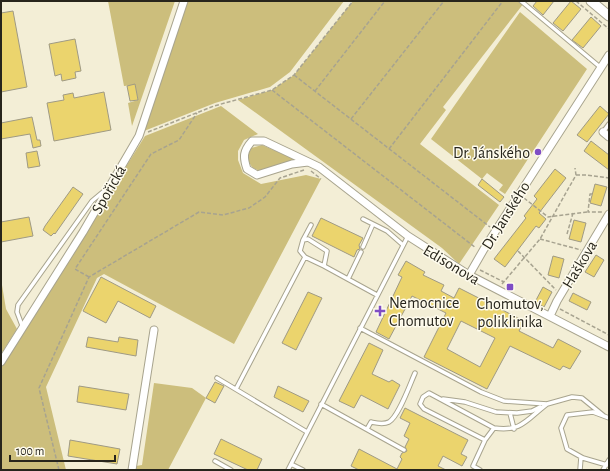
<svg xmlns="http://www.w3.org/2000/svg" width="610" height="471" font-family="'Alegreya Sans',sans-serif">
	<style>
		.green { fill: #ccbe7c }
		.building { fill: #ebd46d; stroke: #9f9a84; fill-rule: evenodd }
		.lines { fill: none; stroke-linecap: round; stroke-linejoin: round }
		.service-casing { stroke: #a8a48e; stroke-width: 5.5 }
		.minor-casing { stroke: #a8a48e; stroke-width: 9 }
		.tertiary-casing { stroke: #a8a48e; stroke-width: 11 }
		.path { stroke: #a7a390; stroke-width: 1.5; stroke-dasharray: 4 2; stroke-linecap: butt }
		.service { stroke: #fff; stroke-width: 3.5 }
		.minor { stroke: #fff; stroke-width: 7 }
		.tertiary { stroke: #fff; stroke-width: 9 }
		.poi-dot { fill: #7f4dc5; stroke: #fefbed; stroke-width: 1.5 }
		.labels { text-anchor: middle; stroke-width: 3; stroke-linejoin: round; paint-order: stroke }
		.poi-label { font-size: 16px; fill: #27251c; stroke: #fefbed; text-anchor: end }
		.street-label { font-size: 16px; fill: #27251c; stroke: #fefbed }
	</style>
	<rect width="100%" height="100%" fill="#f3eed6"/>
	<path class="green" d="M108,1H175L132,126L128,103L138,100L135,85L124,86Z
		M188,1H344L290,72L270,87L215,103L144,131Z
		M353,1H521L524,3L443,107L446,110L420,144L499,205L459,264L442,248L238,100L272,90L294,75Z
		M520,12L587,69L505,194L499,190L503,185L487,173L482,179L431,139Z
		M221,106L258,134L244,140L238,151V160L243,173L261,184L306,175L321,179L234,344L104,274L97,278L46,387L66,470H1V368L145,136Z
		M262,145L294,159C284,165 257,178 250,164C246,158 248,154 251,148Z
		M1,279L6,309L17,329L1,354Z
		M154,383L192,388L206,398L168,470H136V466L142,465Z"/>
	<path class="building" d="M537,1H554L543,15L533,6Z
		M571,1L581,9L563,31L553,23Z
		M13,11L27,87L1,92V13Z
		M591,17L601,26L583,48L572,40Z
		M75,39L81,71L75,72L76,78L62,81L61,74L55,76L49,44Z
		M135,84L138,100L130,101L127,86Z
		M104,92L111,130L54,141L47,103L64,100L63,95L73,93L74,98Z
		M600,106L609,114L587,142L577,135Z
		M32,117L37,140H40L41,146L33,148L30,134L1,139V123Z
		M591,141L609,155V170L584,151Z
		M37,151L40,166L28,168L26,153Z
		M555,169L566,178L539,213L546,219L539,228L536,226L505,267L494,259L526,218L524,216L537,199L534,196Z
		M482,179L504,197L500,202L478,185Z
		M595,184L607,187L601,206L590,203Z
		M73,187L83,194L55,234L54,233L51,236L43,230L45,226Z
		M29,217L33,236L1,242V222Z
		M321,218L363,238L359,245L360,249L357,250L354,257L312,236Z
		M574,220L586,223L581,242L569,239Z
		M596,255L604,260L594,277L585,272Z
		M553,256L564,259L559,278L548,275Z
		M406,261L425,272L423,275L444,285L441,291L454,298L459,288L524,321L519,331L553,348L558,339L581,351L570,369L563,366L560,370L510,346L487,389L424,357L446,313L412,296L389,339L376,332L402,277L398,275ZM461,321L495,338L480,367L447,349Z
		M101,277L156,306L150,318L118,301L106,323L83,311Z
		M543,287L552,292L544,307L535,302Z
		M308,292L322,298L296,350L282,343Z
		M573,293L591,302L587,310L569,301Z
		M88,337L118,342L119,337L138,340L136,356L86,347Z
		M369,343L383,350L372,374L389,382L392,380L400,385L388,409L361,395L354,408L339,401Z
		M215,382L224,386L215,403L206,398Z
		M79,386L129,394L126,410L77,402Z
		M278,386L309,401L303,412L274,397Z
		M405,408L468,440L461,454L467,457L462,466L443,456L438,466L446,470H359L351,466L359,449L397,469L402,459L400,457L402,453L407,451L405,447L409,439L404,436L410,423L400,418Z
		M221,439L262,459L257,470H248L214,454Z
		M70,440L120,449L117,464L68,456Z"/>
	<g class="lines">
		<g class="service-casing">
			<path id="service" d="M521,1L600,67
				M603,132L609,124
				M363,219L387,231L403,245
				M303,240L311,225
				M363,247L373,224
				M324,266L305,257L300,251L303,240L308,239L327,251L324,266L377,295
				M348,279L361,252
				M23,328L17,312L18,305L92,201L104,191
				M360,328L481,392L504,401L547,404L572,397L582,398L604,416
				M217,378L307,432
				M236,389L305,257
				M443,399L465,402L496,412L517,413L532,411L540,407
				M321,404L404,450
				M510,413L514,429
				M494,428L429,393L423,397L420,404L424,409L485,440L494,428C522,432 526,420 547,404
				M367,429L371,422C376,423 383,425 389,422C399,416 410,384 415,373
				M215,461L231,470
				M291,464L303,470
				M607,465L583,458L567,449L561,428L567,415L593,412L609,418
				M288,470L408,236
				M480,470L473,466L485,440
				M580,470L581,457
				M603,470L609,460"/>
		</g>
		<g class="minor-casing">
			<path id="minor" d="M603,132L609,137
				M308,162L292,164L257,175L247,169C243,157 243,151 252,141H264L319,167L408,236L469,275L609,347
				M469,275L484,249L609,55
				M550,316L557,301L609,214
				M1,362L83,232L139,136L184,1
				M132,470L154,330"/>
		</g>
		<g class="tertiary-casing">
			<path id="tertiary" d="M591,1L609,16"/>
		</g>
		<path class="path" d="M576,1L609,29
			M294,75L490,227
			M272,90L476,248
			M315,91L385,1
			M351,119L444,1
			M148,132L214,106L272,90L294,75L353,1
			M389,149L503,1
			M311,171L321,179
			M576,175H587L609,178
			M592,194H590L588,212H603
			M524,198L548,217L588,212
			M567,234L573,213
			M540,239L581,250
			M518,251L556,290
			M480,270L504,282
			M89,277L75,269L151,154L179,140L197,113
			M502,284L540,239L576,175L575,168
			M560,309L609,335
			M59,470L39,388L89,277L199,212L223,215L249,208L265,197L280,178L304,170"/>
		<use href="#service" class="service"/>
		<use href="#minor" class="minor"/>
		<use href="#tertiary" class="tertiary"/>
	</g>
	<g class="poi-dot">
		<circle cx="538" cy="152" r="4"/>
		<rect x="506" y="283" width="8" height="8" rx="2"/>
		<path d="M378 305h4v4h4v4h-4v4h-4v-4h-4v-4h4z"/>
	</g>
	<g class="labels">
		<g class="poi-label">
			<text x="530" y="158">Dr. Jánského</text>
			<text x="389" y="308" text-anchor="start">Nemocnice<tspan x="389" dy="18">Chomutov</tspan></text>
			<text x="510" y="309" text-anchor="middle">Chomutov,<tspan x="510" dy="18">poliklinika</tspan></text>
		</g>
		<g class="street-label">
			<text transform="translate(108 189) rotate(-60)" y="6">Spořická</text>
			<text transform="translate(505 215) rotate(-58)" y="6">Dr. Janského</text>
			<text transform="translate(452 264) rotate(31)" y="6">Edisonova</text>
			<text transform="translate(579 264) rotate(-59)" y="6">Haškova</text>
		</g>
	</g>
	<rect width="610" height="471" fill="none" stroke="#27251c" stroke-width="4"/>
	<path d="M10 455v6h105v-6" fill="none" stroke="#27251c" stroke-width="2"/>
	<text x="16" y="455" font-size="12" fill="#27251c" stroke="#fefbed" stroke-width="3" paint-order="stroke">100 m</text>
</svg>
